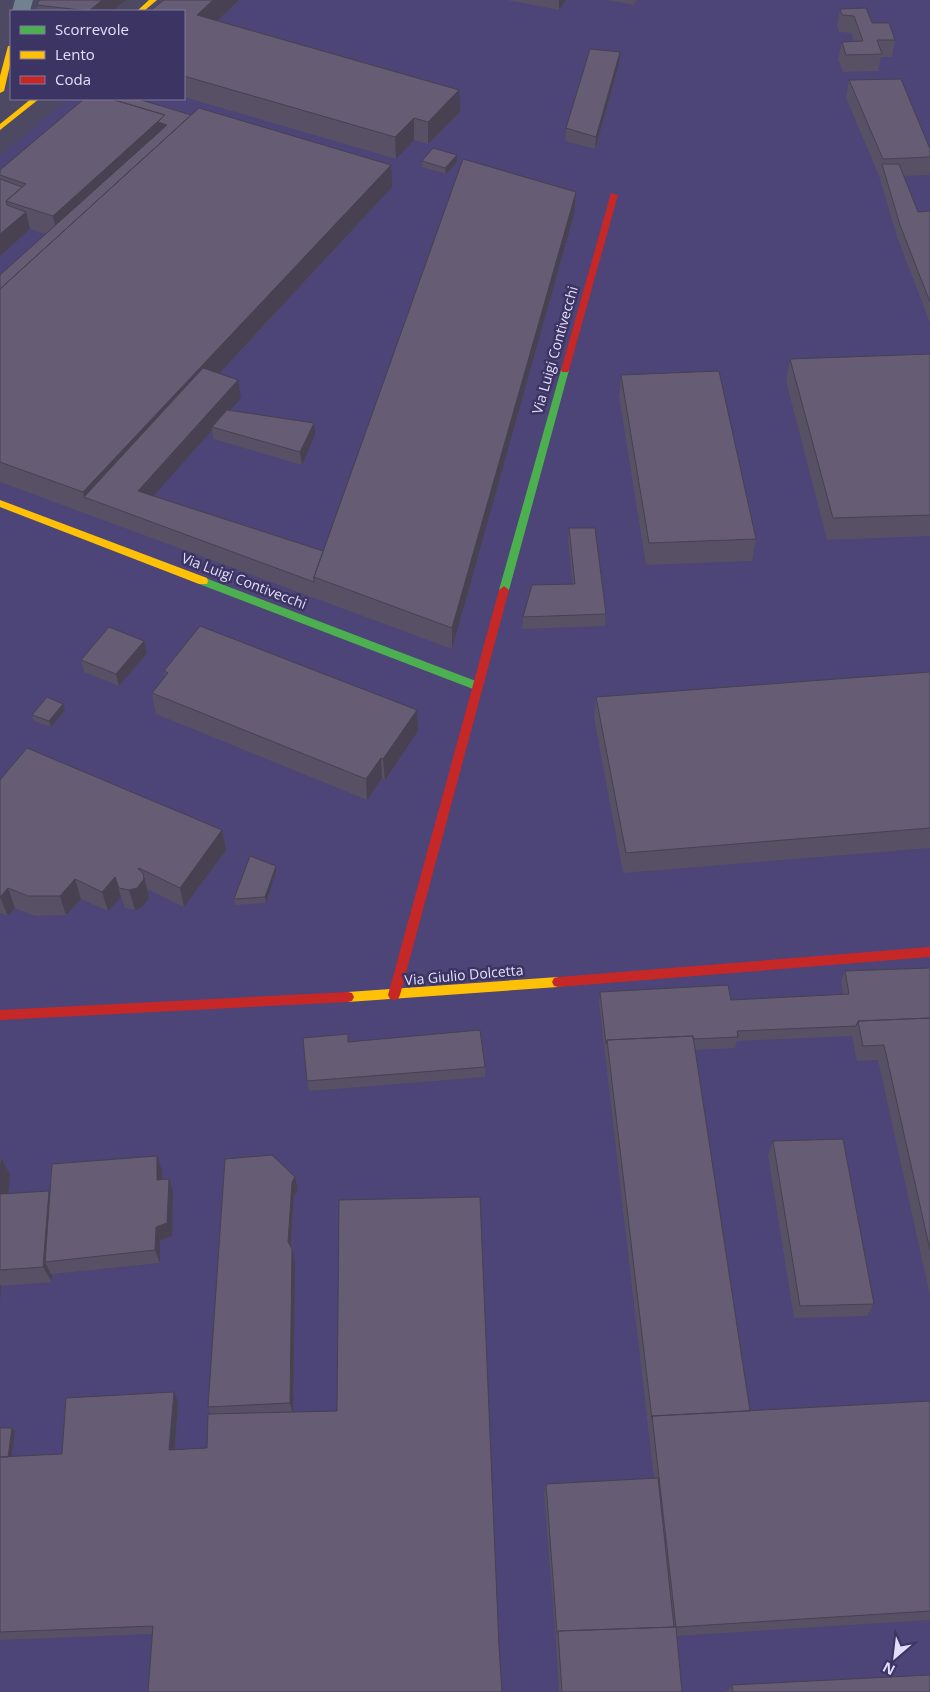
<svg xmlns="http://www.w3.org/2000/svg" width="930" height="1692" font-family="'Open Sans',sans-serif">
	<style>
		.built { fill: #4d4477 }
		.lines { fill: none; stroke-linecap: round; stroke-linejoin: round }
		.street { fill: #72818e; fill-rule: evenodd }
		.fast { fill: #4caf50; fill-rule: evenodd }
		.slow { fill: #ffc107; fill-rule: evenodd }
		.jam { fill: #c62828; fill-rule: evenodd }
		.wall { fill: #585064 }
		.shaded-wall { fill: #474151 }
		.building { fill: #665d74; stroke: #474151 }
		.labels { text-anchor: middle; stroke-width: 5; stroke-linejoin: round; paint-order: stroke }
		.street-label { font-size: 14px; fill: #e2dffc; stroke: #3c3462 }
	</style>
	<rect width="100%" height="100%" fill="#4d4963"/>
	<path class="built" d="M185,0H930V1692H0V156L68,99H184Z"/>
	<g class="lines">
		<path class="street" d="M15,0H33L30,11H12Z"/>
		<path class="fast" d="M565,367L569,370L509,590L504,594L499,590L561,370Z
			M203,577L481,683L482,686L477,690L473,689L199,584L198,581L199,578Z"/>
		<path class="slow" d="M149,0H157L144,11H137Z
			M8,46H11V61L4,91L0,93V76Z
			M31,99H39L0,130V124Z
			M0,500L207,578L208,581L207,584H199L0,507Z
			M558,977L562,978L564,982L562,986L558,987L348,1002L344,1001L342,997L344,993L348,992Z"/>
		<path class="jam" d="M611,193L618,195L569,370L568,372H562L561,370Z
			M504,586L509,590L400,995L398,999L394,1000L390,999L388,995L499,590Z
			M930,947V957L558,987L554,986L552,982L554,978L558,977Z
			M348,992L352,993L354,997L352,1001L348,1002L0,1020V1010Z"/>
	</g>
	<path class="wall" d="M39,0H126L113,11H38L37,5Z
		M164,0H239L217,21L460,112L428,144L414,140L396,159L184,97V11Z
		M507,0H566L559,10Z
		M607,0H637L634,5Z
		M840,9L872,23L895,40L892,57H881L878,71L843,72L838,59L842,42L854,41L851,33L839,32L837,26Z
		M619,64L595,149L565,141L566,128Z
		M849,80L930,149V170L929,175L904,176L918,212L930,211V323L897,237L879,176L846,98Z
		M422,161L457,162L446,174L422,167Z
		M0,175L392,187L219,374L241,398L230,410L315,435L302,465L213,439L212,430L153,496L323,551L574,214L452,649L0,482V275L46,234L30,229L0,256Z
		M930,354V536L827,540L786,381L790,359Z
		M621,375L756,539L752,561L646,565L619,397Z
		M569,528L606,614L605,626L522,629L523,617L573,584L568,541Z
		M144,641L147,653L119,686L84,672L81,660Z
		M164,671L418,731L385,780L382,778L367,800L156,714L152,693L165,677Z
		M930,672V848L623,873L594,718L596,697Z
		M65,710L51,727L34,721L32,715Z
		M0,780L222,830L226,850L184,907L147,889L149,898L142,907L135,910L125,908L121,897L108,911L81,899L66,915L35,916L15,908L8,916L0,913Z
		M276,872L266,903L235,905L234,899Z
		M930,968V1296L878,1060L857,1061L852,1036L737,1041L735,1048L695,1050L750,1411L930,1401V1620L676,1636L682,1692H559L556,1641L544,1494L546,1484L654,1478L599,1002L600,992L731,1000L843,994L841,982L845,971Z
		M348,1034L349,1042L485,1067V1077L309,1091L307,1081Z
		M773,1141L874,1304L867,1316L794,1318L768,1155Z
		M157,1156L162,1170V1179L173,1192L172,1236L160,1240V1263L52,1274V1282L1,1286L0,1304V1158L10,1174L8,1194L50,1193Z
		M295,1177L298,1190L294,1196L291,1247L295,1261L293,1412L499,1647L152,1634L0,1640V1428L15,1431L11,1457L62,1454L178,1403L175,1450L207,1448L211,1414L208,1407Z
		M732,1685L930,1692H726Z"/>
	<path class="shaded-wall" d="M102,0H126L113,11H89Z
		M213,0H239L200,37L197,15Z
		M559,0H566L559,10Z
		M620,52L619,64L595,149L596,137Z
		M459,90L460,112L428,144V122Z
		M165,115L169,137L58,238L53,216Z
		M414,118V140L396,159L395,137Z
		M457,155V162L446,174L445,168Z
		M391,165L392,187L100,502L84,497L83,492Z
		M576,192L574,214L452,649V628Z
		M26,212L30,229L0,256V234Z
		M238,380L241,398L214,428L212,427V430L142,509L138,491Z
		M314,423L315,435L302,465L300,452Z
		M144,641L147,653L119,686L116,674Z
		M63,704L65,710L51,727L49,721Z
		M417,710L418,731L385,780L383,759Z
		M381,758L382,778L367,800L366,779Z
		M222,830L226,850L184,907L180,888Z
		M276,866V872L266,903L265,897Z
		M139,868L142,880L143,873L149,898L142,907L135,910L129,890L138,869Z
		M115,877L121,897L108,911L102,892Z
		M75,879L81,899L66,915L60,896Z
		M8,888L15,908L8,916L0,897Z
		M157,1156L162,1170V1193L157,1180Z
		M1,1158L10,1174L7,1211L0,1199V1167Z
		M295,1177L298,1190L294,1196L290,1255L288,1242L292,1182Z
		M169,1179L173,1192L172,1236L160,1240V1263L155,1250L156,1227Z
		M49,1191L57,1207L45,1262L51,1274H52V1282L43,1267Z
		M292,1249L295,1261L293,1414L290,1403Z
		M0,1284L1,1286L0,1304Z
		M174,1392L178,1403L174,1460L169,1450Z
		M12,1428L15,1431L10,1467L7,1464Z"/>
	<path class="building" d="M39,0H102L89,11L37,5Z
		M164,0H213L197,15L459,90L428,122L414,118L395,137L184,76V11H150Z
		M866,8L872,23H889L895,40H877L882,54L846,55L842,42L863,41L854,16L842,15L840,9Z
		M38,10L50,11H38Z
		M590,49L620,52L596,137L566,128Z
		M901,79L930,149V157L883,159L849,80Z
		M84,99H111L165,115L53,216L6,201L26,184L0,175V170Z
		M111,99H138L191,115L0,289V275L167,125L158,122L165,115Z
		M199,108L391,165L83,492L0,462V289Z
		M433,148L457,155L445,168L422,161Z
		M463,159L576,192L452,628L314,577Z
		M882,164H899L918,212L930,211V302L900,225Z
		M0,179L22,187L6,201L7,205L26,212L0,234Z
		M930,354V515L833,518L790,359Z
		M203,368L238,380L138,491L323,551L314,577V582L84,497Z
		M719,371L756,539L649,543L621,375Z
		M227,410L314,423L300,452L212,427Z
		M569,528H595L606,614L523,617L532,585L575,584Z
		M200,626L417,710L383,759L381,758L366,779L152,693L168,673L164,671Z
		M109,627L144,641L116,674L81,660Z
		M930,672V828L626,853L596,697Z
		M47,697L63,704L49,721L32,715Z
		M27,748L222,830L180,888L139,868L138,869L143,873L144,879L137,888L129,890L119,888L115,877L102,892L75,879L60,896H28L8,888L0,897V780Z
		M250,856L276,866L265,897L234,899Z
		M930,968V1018L858,1021L856,1026L737,1031L738,1037L693,1039V1036L607,1040L606,1044L600,992L728,985L731,1000L849,994L845,971Z
		M930,1018V1250L884,1045L863,1046L858,1021Z
		M480,1030L485,1067L307,1081L303,1038L348,1034V1042Z
		M693,1036L750,1411L652,1416V1419L607,1040Z
		M843,1139L874,1304L800,1306L773,1141Z
		M272,1155L295,1177L292,1182L288,1242L292,1249L290,1403L208,1407L225,1159Z
		M157,1156V1180L169,1179L167,1223L156,1227L155,1250L45,1262L52,1164Z
		M49,1191L43,1267L0,1270V1194Z
		M480,1197L499,1647L502,1692H148L153,1626L0,1632V1457L62,1454L66,1398L174,1392L169,1450L207,1448L208,1414L337,1411L339,1200Z
		M930,1401V1611L676,1627L682,1692H562L558,1631L676,1627L652,1416Z
		M0,1428H12L8,1457H0Z
		M658,1478L674,1627L558,1631L557,1633L546,1484Z
		M930,1675V1692H733L732,1685Z"/>
	<g class="labels">
		<g class="street-label">
			<text transform="translate(555 350) rotate(-74)" y="5">Via Luigi Contivecchi</text>
			<text transform="translate(244 581) rotate(21)" y="5">Via Luigi Contivecchi</text>
			<text transform="translate(464 975) rotate(-5)" y="5">Via Giulio Dolcetta</text>
		</g>
	</g>
	<rect x="10" y="10" width="175" height="90" fill="#3c3462" stroke="#7e78a0"/>
	<rect x="20" y="26" width="25" height="8" fill="#4caf50" stroke="#7e78a0"/>
	<text x="55" y="35" font-size="15" fill="#e2dffc">Scorrevole</text>
	<rect x="20" y="51" width="25" height="8" fill="#ffc107" stroke="#7e78a0"/>
	<text x="55" y="60" font-size="15" fill="#e2dffc">Lento</text>
	<rect x="20" y="76" width="25" height="8" fill="#c62828" stroke="#7e78a0"/>
	<text x="55" y="85" font-size="15" fill="#e2dffc">Coda</text>
	<g transform="translate(895 1657) rotate(208)" stroke="#3c3462" stroke-width="4" paint-order="stroke">
	<path d="M0-4L9 19L0 12L-9 19Z" fill="#e2dffc"/>
	<text y="-8" font-size="14" font-weight="bold" text-anchor="middle" fill="#e2dffc">N</text>
	</g>
</svg>
